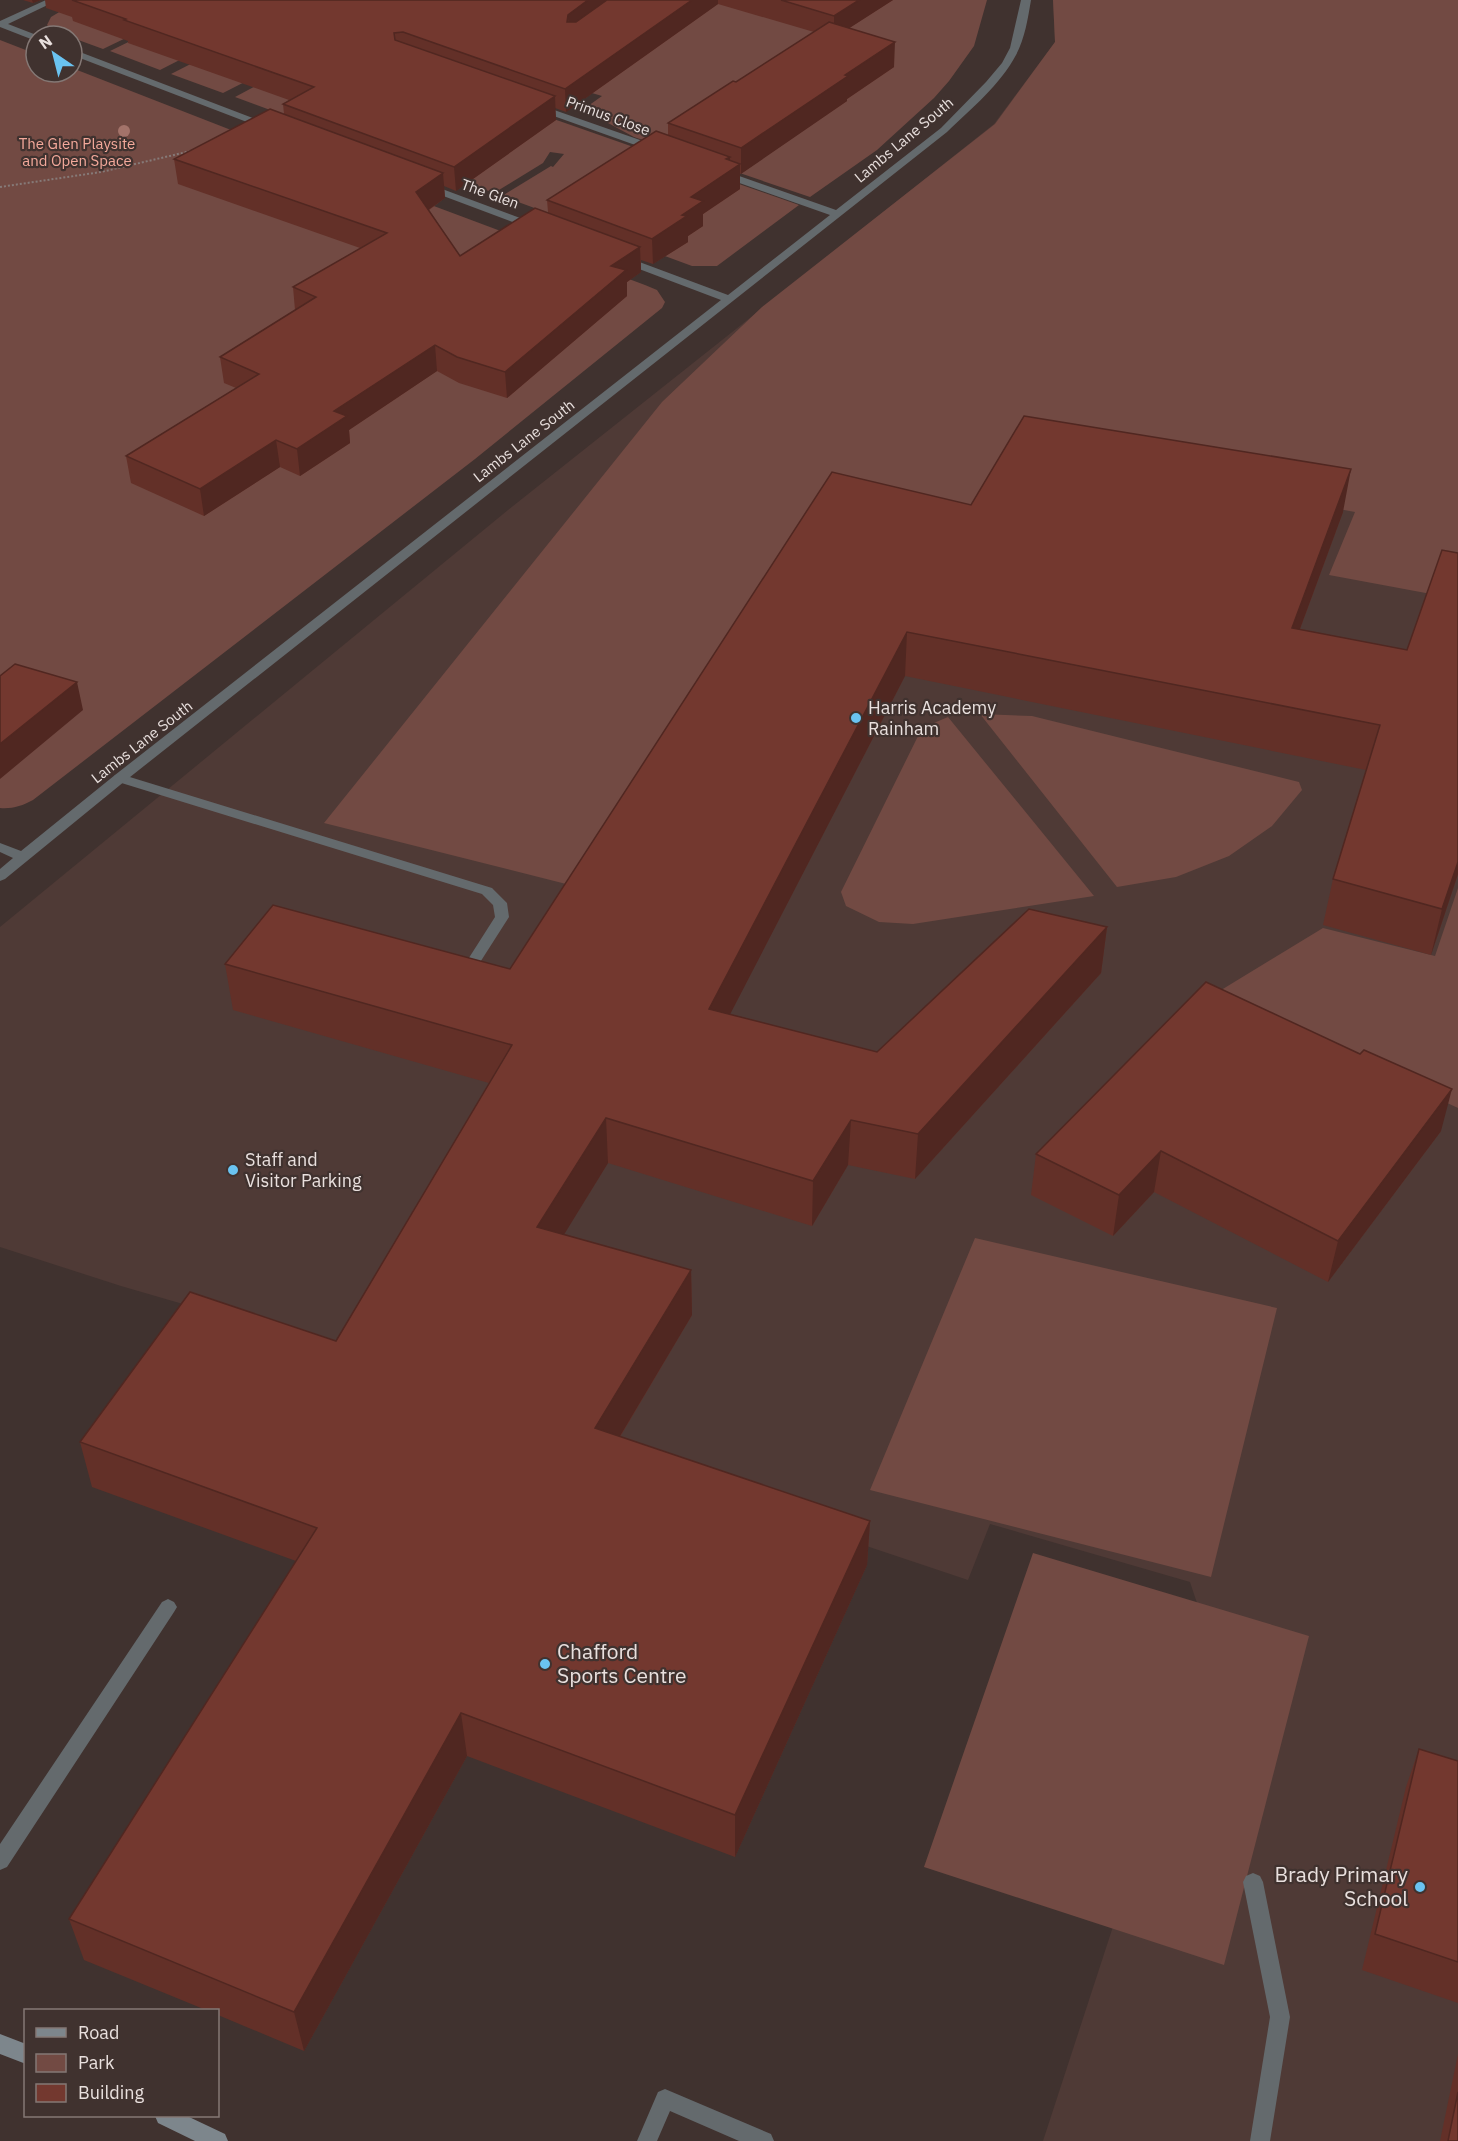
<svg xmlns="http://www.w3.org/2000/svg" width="1458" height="2141" font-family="'IBM Plex Sans',sans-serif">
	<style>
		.built { fill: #4f3a36 }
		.green { fill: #724a43 }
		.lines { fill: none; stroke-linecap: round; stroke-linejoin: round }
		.path { stroke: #867a78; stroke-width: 2; stroke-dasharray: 2 2; stroke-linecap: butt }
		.service { fill: #646a6d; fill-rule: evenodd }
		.minor { fill: #646a6d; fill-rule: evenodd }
		.secondary { fill: #7d868c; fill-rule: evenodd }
		.tree { fill: #a3736a }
		.wall { fill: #633028; fill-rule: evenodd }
		.shaded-wall { fill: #502721 }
		.building { fill: #73382f; stroke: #502721; stroke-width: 1.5 }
		.poi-dot { fill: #6ac3f1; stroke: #40322f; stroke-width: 2 }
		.labels { text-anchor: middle; stroke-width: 4.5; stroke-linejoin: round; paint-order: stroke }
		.far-street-label { font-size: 15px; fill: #e9e0de; stroke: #40322f }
		.far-park-label { font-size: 15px; fill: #f4a99b; stroke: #40322f }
		.poi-label { font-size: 18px; fill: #e9e0de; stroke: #40322f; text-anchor: start }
		.near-poi-label { font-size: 21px; fill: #e9e0de; stroke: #40322f; text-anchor: start }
	</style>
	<rect width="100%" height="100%" fill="#40322f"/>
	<path class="built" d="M1053,0H1458V2141H1043L1138,1850L1233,1711L1190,1582L990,1524L968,1580L511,1427L334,1348L121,1286L0,1247V927L508,510L994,124L1055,42Z"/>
	<path class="green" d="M684,0H987L974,46L949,81L934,98L877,150L810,197L634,137L595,116L581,111L602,96L575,88L371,55L799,205L717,266H692L502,196L551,166L553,167L564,154L550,152L543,163L494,193L235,97L285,70L274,67L223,93L171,74L222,48L211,44L160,70L110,51L161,26L157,23L103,49L51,30L47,25L51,17L61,11Z
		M1053,0H1458V599L1329,575L1355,512L1018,450L965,541L574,886L324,823L662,402L762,307L995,124L1055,42Z
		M0,40L36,54V72H72V68L249,137L645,285L657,290L665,302L662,308L475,459L33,800C22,806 12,809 0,808Z
		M980,714L1032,716L1299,782L1302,790L1272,826L1229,856L1176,877L1117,887Z
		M948,717L1094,896L913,924L879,922L846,906L841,892L922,728Z
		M1458,888V1108L1213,995L1323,928L1435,956Z
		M975,1238L1277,1308L1211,1577L870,1490Z
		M1033,1553L1309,1636L1224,1965L924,1867Z"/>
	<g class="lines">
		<path class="path" d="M0,187L101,172L191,151"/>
		<path class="service" d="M120,774L492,888L507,903L509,917L470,978H460L458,975L495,917L493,905L482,894L115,781L113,778L115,775Z
			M168,1599L174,1602L177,1607L174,1612L7,1867L0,1870V1844L162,1602Z
			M1253,1873L1260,1876L1263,1882L1290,2017L1270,2141H1250L1270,2017L1243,1882L1246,1876Z
			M665,2089L771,2134L774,2141H739L670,2111L657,2141H637L658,2092Z"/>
		<path class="minor" d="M46,0H58L8,24L39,36H36V41L0,27V21Z
			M1021,0H1031C1028,18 1025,38 1016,55C1000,85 972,108 947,132L125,781L5,879L0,881V869L13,858L0,852V843L21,851L115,775L721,300L618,261V257H626L728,295L830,215L717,175V171H725L836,210L941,128L986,82L1002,63L1010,48Z
			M72,49L271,125L273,127L265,129L72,55Z
			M537,104L660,147L661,149L652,151L534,109L532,107Z
			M426,183L539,225L540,227L531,229L422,188V184Z"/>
		<path class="secondary" d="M0,2034L26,2044V2064L0,2054Z
			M155,2116H187L225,2134L228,2141H195L158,2123Z"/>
	</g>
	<circle class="tree" cx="124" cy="131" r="6"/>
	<path class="wall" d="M23,0H41L33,3Z
		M45,0H893L849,28L894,67L847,99V101L740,174V189L703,214V226L688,236V242L653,264L641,260V272L627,282V296L507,398L459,383L437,371L349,430L350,443L300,476L280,467L204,516L131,483L126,456L236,388L224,383L220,357L295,310L293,287L360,248L178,184L174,159L284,114L283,104L289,100L128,43V41L73,21L72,17L46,8ZM718,4L814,32L736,82L668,123V135L547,200L548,212L460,256L429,210L445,198L444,186L456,191L556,120L555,108L566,112Z
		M971,505L1343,512L1300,629L1407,650L1458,874L1431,955L1323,925L1333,879L1366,770L905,676L730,1014L877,1052L1107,927L1101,973L915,1179L848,1165L812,1226L608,1163L564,1234L691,1270L692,1315L620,1437L870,1521L867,1565L735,1857L467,1756L304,2051L218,2015V2010H206L84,1960L69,1919L296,1561L92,1487L80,1442L336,1341L489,1083L233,1010L225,964L510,969Z
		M1441,1131L1328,1282L1154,1192L1113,1236L1031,1195L1036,1154Z
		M1419,1749L1458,1761V2003L1362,1970L1406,1787Z
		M1458,2054V2141H1440Z"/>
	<path class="shaded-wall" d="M32,0H41L33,3Z
		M588,0H621L569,37L568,15Z
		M692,0H718V4L566,112L565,89Z
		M859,0H893L834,38V16Z
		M895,42L894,67L847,99V101L741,174V148L845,75Z
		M555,96L556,120L456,191L454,167Z
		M730,157V171L740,164V189L703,214V226L688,236V242L653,264L652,239L726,159Z
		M443,173L445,198L418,217L416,192Z
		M640,247L641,272L627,282V296L507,398L505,372L611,266Z
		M435,345L437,371L349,430L350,443L300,476L297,449L334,411Z
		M276,440L280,467L204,516L200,489Z
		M1351,469L1343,512L1284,672L1292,628Z
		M907,632L905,676L709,1055V1009Z
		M77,682L83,710L0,779V744Z
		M1458,862V874L1431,955L1442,909Z
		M1107,927L1101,973L915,1179L918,1134Z
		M1452,1089L1441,1131L1328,1282L1338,1241Z
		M606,1118L608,1163L541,1272L537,1227Z
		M851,1120L848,1165L812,1226L813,1181Z
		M1161,1151L1154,1192L1113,1236L1119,1195Z
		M691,1270L692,1315L598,1473L595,1428Z
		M870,1521L867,1565L735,1857V1815Z
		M461,1713L467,1756L304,2051L294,2012Z"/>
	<path class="building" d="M72,0H588L568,15L567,22H576L607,0H692L565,89L403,32L394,33L395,40L555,96L454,167L283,104L314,87L124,20L126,19Z
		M781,0H859L834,16Z
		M829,22L895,42L845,75L848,76L741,148L668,123L733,81L736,82Z
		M270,109L443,173L416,192L460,256L535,208L640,247L611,266L626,270L505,372L457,357L435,345L334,411L347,416L297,449L276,440L200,489L126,456L259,374L220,357L316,297L293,287L387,233L174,159Z
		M656,131L730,157L726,159L740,164L691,197L703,201L682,215L687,216L652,239L547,200Z
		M1024,416L1351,469L1292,628L1407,650L1442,550L1458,553V862L1442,909L1333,879L1380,725L907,632L709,1009L877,1052L1029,909L1107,927L918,1134L851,1120L813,1181L606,1118L537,1227L691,1270L595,1428L870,1521L735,1815L461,1713L294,2012L69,1919L317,1528L80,1442L190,1292L336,1341L512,1045L225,964L273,905L510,969L832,472L971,505Z
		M15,664L77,682L0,744V676Z
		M1206,982L1360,1054L1364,1050L1452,1089L1338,1241L1161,1151L1119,1195L1036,1154Z
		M1419,1749L1458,1761V1962L1375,1934Z
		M1458,2092V2141H1448Z"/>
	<g class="poi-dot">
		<circle cx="856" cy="718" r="6"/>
		<circle cx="233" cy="1170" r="6"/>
		<circle cx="545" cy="1664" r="6"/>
		<circle cx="1420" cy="1887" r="6"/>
	</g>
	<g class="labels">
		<g class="far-street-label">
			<text transform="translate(608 116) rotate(20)" y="5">Primus Close</text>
			<text transform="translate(904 140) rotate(-40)" y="5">Lambs Lane South</text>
			<text transform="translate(490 194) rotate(20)" y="5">The Glen</text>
			<text transform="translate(524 441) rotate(-38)" y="5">Lambs Lane South</text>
			<text transform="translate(142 742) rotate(-38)" y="5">Lambs Lane South</text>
		</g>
		<g class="far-park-label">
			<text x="77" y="149">The Glen Playsite<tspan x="77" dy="17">and Open Space</tspan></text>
		</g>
		<g class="poi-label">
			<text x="868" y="714">Harris Academy<tspan x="868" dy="21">Rainham</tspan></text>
			<text x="245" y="1166">Staff and<tspan x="245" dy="21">Visitor Parking</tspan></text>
		</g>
		<g class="near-poi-label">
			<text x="557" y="1659">Chafford<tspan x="557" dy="24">Sports Centre</tspan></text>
			<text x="1408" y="1882" text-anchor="end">Brady Primary<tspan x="1408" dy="24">School</tspan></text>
		</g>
	</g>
	<rect x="24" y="2009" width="195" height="108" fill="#40322f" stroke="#847875" stroke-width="1.5"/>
	<rect x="36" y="2028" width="30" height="9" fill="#7d868c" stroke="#847875" stroke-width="1.5"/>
	<text x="78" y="2039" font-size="18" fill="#e9e0de">Road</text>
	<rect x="36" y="2054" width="30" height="18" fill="#724a43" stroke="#847875" stroke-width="1.5"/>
	<text x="78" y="2069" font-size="18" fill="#e9e0de">Park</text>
	<rect x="36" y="2084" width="30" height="18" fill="#73382f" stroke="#847875" stroke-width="1.5"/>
	<text x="78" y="2099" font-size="18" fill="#e9e0de">Building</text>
	<g transform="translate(54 54) rotate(325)"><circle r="28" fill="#40322f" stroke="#847875" stroke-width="1.5"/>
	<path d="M0-4.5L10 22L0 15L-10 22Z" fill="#6ac3f1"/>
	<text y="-9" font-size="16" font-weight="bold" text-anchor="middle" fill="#e9e0de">N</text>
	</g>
</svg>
